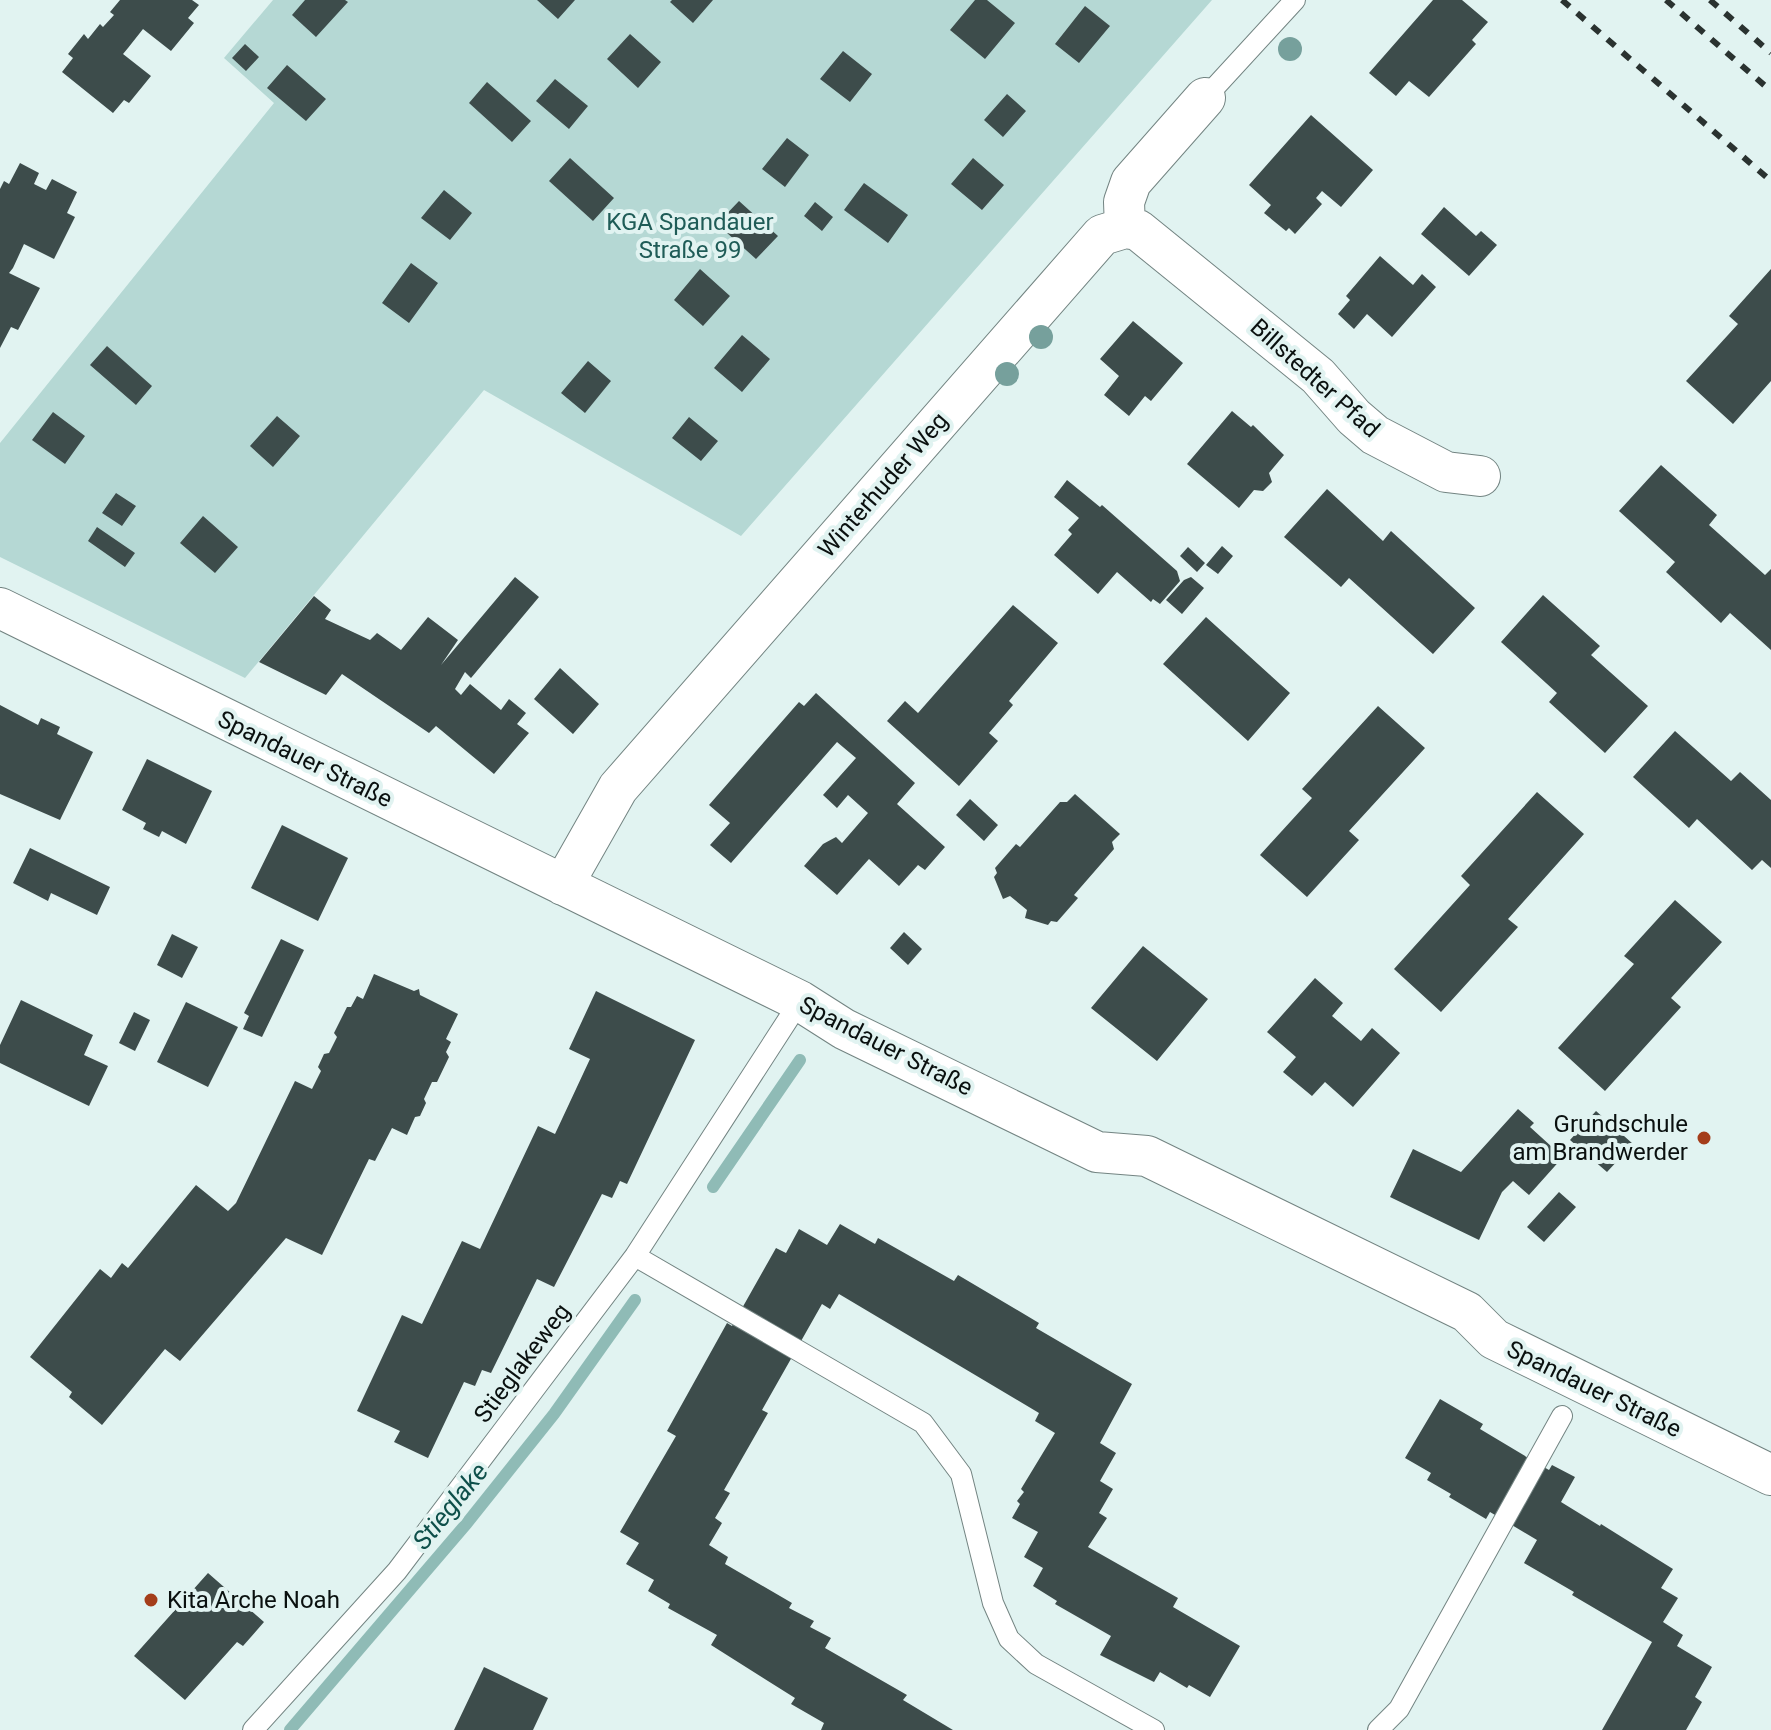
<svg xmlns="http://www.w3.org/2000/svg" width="1771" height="1730" font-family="Roboto,sans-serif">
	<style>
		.green { fill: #b5d8d4 }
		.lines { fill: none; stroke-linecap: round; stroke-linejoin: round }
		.stream { stroke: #8fbbb6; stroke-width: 12 }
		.building { fill: #3d4c4b }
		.lane-casing { stroke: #738482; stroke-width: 22 }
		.street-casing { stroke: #738482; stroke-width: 42 }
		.lane { stroke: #fff; stroke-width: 20 }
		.street { stroke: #fff; stroke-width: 40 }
		.rail { stroke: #2a3230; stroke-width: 6; stroke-dasharray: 10 10; stroke-linecap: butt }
		.tree { fill: #76a09c }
		.poi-dot { fill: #a43d1a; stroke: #e1f3f1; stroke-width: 3 }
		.labels { text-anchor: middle; stroke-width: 8; stroke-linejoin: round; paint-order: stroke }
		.park-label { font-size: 24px; fill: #1f5c57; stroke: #e1f3f1 }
		.street-label { font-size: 24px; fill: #0a100f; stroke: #e1f3f1 }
		.poi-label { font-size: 24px; fill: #0a100f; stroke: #e1f3f1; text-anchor: end }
		.water-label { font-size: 26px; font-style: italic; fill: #0e4f4a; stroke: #e1f3f1 }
	</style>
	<rect width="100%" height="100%" fill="#e1f3f1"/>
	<path class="green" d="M273,0H1212L741,536L484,390L245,678L0,557V443L274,103L224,58Z"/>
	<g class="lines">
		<path class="stream" d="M713,1187L800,1060
			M290,1730L467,1523L554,1414L635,1300"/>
	</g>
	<path class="building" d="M120,0H192L199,5L188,18L194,23L171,51L143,29L128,48L123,54L151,76L129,103L124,100L113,113L62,72L73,58L68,54L84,34L88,39L100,24L103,27L114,15L110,12Z
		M305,0H345L348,2L316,37L292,15Z
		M537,0H575L558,19Z
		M672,0H713L693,23L670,2Z
		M975,0H987L1015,23L985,59L950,30Z
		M1433,0H1462L1488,22L1472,40L1476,44L1429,97L1409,81L1396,96L1369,73Z
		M1085,6L1110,26L1079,63L1055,44Z
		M630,34L661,62L638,88L607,59Z
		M245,44L259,57L246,71L232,58Z
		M843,51L872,74L850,102L820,79Z
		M287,65L326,99L306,121L267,88Z
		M555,79L588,106L569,129L536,101Z
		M487,82L531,121L512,142L469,103Z
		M1007,94L1026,111L1003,137L984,120Z
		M1311,115L1373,170L1341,207L1322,191L1316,198L1322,204L1295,234L1289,228L1286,231L1264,213L1271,205L1249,185Z
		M787,138L809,155L785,187L762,169Z
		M570,158L614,198L593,221L549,181Z
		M973,158L1004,185L982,210L951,184Z
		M20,163L39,173L34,184L46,190L52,179L77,192L67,213L75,217L54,259L24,244L13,268L9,273L40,288L18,330L11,327L0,348V189L4,181L9,184Z
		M864,183L908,215L888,243L844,210Z
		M444,190L472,213L450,240L421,218Z
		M739,201L778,236L756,259L717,224Z
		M815,202L833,217L822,231L804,216Z
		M1444,207L1476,236L1481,231L1497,245L1469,276L1421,234Z
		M1380,256L1413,285L1422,274L1436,287L1392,337L1367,314L1354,329L1338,314L1350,300L1346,296Z
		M411,263L438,283L409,323L382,303Z
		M700,269L730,296L703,326L674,300Z
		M1771,269V381L1733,424L1686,381L1738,324L1729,316Z
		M1133,321L1183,363L1151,401L1145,396L1129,416L1104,395L1119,376L1100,359Z
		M742,335L770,359L742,392L714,368Z
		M107,346L152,386L136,405L90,365Z
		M588,361L611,381L585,413L561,393Z
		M1232,411L1251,427L1253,425L1284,455L1269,473L1272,482L1263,491L1254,490L1239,508L1187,464Z
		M53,412L85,436L65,464L32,440Z
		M277,416L300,436L273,467L250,446Z
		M689,417L718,441L701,461L672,438Z
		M1661,465L1717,515L1709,525L1765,575L1771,569V650L1730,613L1721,623L1666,572L1675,562L1619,511Z
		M1067,480L1100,507L1102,505L1177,571L1180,581L1160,604L1153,599L1151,602L1117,572L1098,594L1054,555L1072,534L1068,530L1079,518L1054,497Z
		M1327,489L1383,541L1391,531L1475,608L1433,654L1349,578L1341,587L1284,537Z
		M116,493L136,506L122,526L102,513Z
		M203,516L238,547L215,573L180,543Z
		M97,527L135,553L125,567L88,541Z
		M1222,546L1233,556L1218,574L1206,565Z
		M1188,547L1205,563L1197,572L1180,556Z
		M515,577L539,597L471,678L465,672L455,689L461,695L470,684L501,710L509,699L526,713L517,724L529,733L494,774L436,726L429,733L342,674L326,695L259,662L314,596L331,610L325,619L370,640L377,633L401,650L428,617L458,640L441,665Z
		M1191,577L1204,588L1182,614L1166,600L1184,580Z
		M1543,595L1600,646L1591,655L1648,706L1605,753L1549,702L1557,693L1501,642Z
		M1013,605L1058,643L1009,701L1013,705L989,733L998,741L959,786L887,721L905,701L918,713Z
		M1206,617L1290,693L1248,741L1163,664Z
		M560,668L599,704L573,734L534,699Z
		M816,693L915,783L897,804L945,847L925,870L918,865L899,886L869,859L837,895L804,866L823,844L836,837L842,843L868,813L848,795L837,808L823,795L856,758L837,742L731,863L710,845L730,823L709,805L799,702L804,706Z
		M0,705L38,725L41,718L60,727L57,734L93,752L60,820L0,794Z
		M1378,706L1425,748L1349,831L1359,840L1307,897L1260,855L1312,798L1302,789Z
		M1675,731L1731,781L1740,772L1771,800V868L1762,860L1752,870L1697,819L1689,828L1633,777Z
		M147,759L212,791L186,844L162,831L159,837L143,829L146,823L122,810Z
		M1537,792L1584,834L1508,919L1518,927L1441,1012L1394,969L1470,885L1461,876Z
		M1075,794L1120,834L1112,842L1114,849L1074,895L1078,898L1057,922L1051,921L1048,925L1025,918L1027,910L1010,896L1003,899L994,877L997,873L995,868L1016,844L1020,847L1060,802H1067Z
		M970,799L998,825L984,841L956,815Z
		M282,825L348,858L318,921L251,888Z
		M30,848L110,887L97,915L51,893L48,901L13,883Z
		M1675,900L1722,942L1671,998L1681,1007L1605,1091L1558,1048L1634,964L1624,956Z
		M904,932L922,949L908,965L890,948Z
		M172,934L198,947L182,978L157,965Z
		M281,939L304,950L262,1037L243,1029L249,1016L244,1013Z
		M1143,946L1208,999L1157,1061L1091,1008Z
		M374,974L414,991L419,989L420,995L458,1014L446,1039L451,1042L446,1052L449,1057L437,1082H432L424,1099L426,1103L420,1116L415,1117L407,1135L392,1128L375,1161L369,1159L322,1255L286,1238L180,1361L165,1349L102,1425L69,1397L72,1392L30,1357L100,1269L111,1278L122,1263L128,1268L196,1185L228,1211L236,1203L295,1081L312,1089L321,1071L318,1067L324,1054L329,1053L337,1037L334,1033L347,1007H351L357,996L363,999Z
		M1315,978L1343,1003L1332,1016L1361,1041L1372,1028L1400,1053L1353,1107L1325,1082L1312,1096L1283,1072L1296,1057L1267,1032Z
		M596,991L695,1040L627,1184L620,1181L612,1198L602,1194L554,1287L537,1279L491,1373L482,1370L475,1386L464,1382L428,1458L394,1442L400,1431L357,1411L402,1315L422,1324L462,1241L480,1249L538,1126L555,1134L590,1059L569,1049Z
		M21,1000L93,1035L84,1055L108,1066L89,1106L0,1063V1045Z
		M186,1002L238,1027L208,1087L157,1062Z
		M134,1012L150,1020L135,1051L119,1043Z
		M1518,1109L1534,1123L1530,1127L1563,1157L1529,1195L1513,1181L1502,1192L1479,1240L1390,1197L1413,1149L1461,1172Z
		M1596,1111L1633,1144L1607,1172L1570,1140Z
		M1559,1192L1576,1207L1544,1242L1527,1227Z
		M840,1224L875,1244L878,1238L954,1281L958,1275L1039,1323L1036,1328L1132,1384L1100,1443L1116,1453L1100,1481L1113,1489L1099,1513L1107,1518L1088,1547L1178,1598L1173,1607L1240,1646L1210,1697L1189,1685L1187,1688L1160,1672L1154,1682L1100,1655L1111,1636L1055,1604L1057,1601L1033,1586L1043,1568L1024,1557L1038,1532L1012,1518L1020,1504L1017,1501L1024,1492L1021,1489L1055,1433L1035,1421L1039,1413L839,1294L830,1309L822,1304L762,1410L768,1413L724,1490L730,1493L715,1518L722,1523L709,1545L728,1557L725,1564L792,1603L789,1608L814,1621L810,1627L831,1638L825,1648L907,1695L903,1700L953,1730H821L824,1723L791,1704L795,1698L711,1645L717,1635L668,1608L670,1604L648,1591L654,1580L626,1564L639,1543L620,1532L676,1436L667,1431L727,1323L732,1326L776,1248L786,1253L799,1229L827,1245Z
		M1440,1399L1483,1424L1480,1429L1535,1462L1549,1470L1552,1465L1575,1477L1561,1502L1600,1526L1601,1524L1673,1569L1661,1588L1678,1598L1663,1622L1683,1635L1677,1646L1712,1667L1695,1697L1702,1702L1686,1730H1602L1652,1642L1572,1595L1574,1592L1524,1563L1537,1540L1490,1512L1486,1519L1449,1497L1451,1494L1427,1480L1431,1473L1405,1458Z
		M208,1573L264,1622L243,1646L237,1642L185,1700L134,1656Z
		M484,1667L548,1698L533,1730H454Z"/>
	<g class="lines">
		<g class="lane-casing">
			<path id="lane" d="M1205,98L1295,0
				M635,1256L923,1423L961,1474L993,1603L1009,1639L1036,1664L1154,1730
				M253,1730L397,1571L635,1256L800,1001
				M1378,1730L1399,1709L1562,1416"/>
		</g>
		<g class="street-casing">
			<path id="street" d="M1125,228L1124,202L1131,182L1205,98
				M0,608L800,1001L844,1029L1097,1152L1147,1156L1467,1312L1494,1339L1771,1475
				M563,885L618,788L1102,235L1125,228L1138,230L1318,376L1354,417L1375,435L1446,472L1480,476"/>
		</g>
		<use href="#lane" class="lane"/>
		<use href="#street" class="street"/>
		<path class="rail" d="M1562,0L1771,181
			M1666,0L1771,91
			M1710,0L1771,53"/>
	</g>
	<g class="tree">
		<circle cx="1290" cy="49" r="12"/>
		<circle cx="1041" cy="337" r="12"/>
		<circle cx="1007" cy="374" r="12"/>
	</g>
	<g class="poi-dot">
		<circle cx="1704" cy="1138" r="8"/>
		<circle cx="151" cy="1600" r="8"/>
	</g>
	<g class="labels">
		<g class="park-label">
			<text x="690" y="230">KGA Spandauer<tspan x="690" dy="28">Straße 99</tspan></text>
		</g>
		<g class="street-label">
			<text transform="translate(1315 378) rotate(42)" y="8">Billstedter Pfad</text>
			<text transform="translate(883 485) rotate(-49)" y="8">Winterhuder Weg</text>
			<text transform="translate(305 759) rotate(26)" y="8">Spandauer Straße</text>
			<text transform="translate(886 1046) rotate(27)" y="8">Spandauer Straße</text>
			<text transform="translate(522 1363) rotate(-53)" y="8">Stieglakeweg</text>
			<text transform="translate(1594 1389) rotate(26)" y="8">Spandauer Straße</text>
		</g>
		<g class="poi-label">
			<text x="1688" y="1132">Grundschule<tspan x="1688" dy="28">am Brandwerder</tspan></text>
			<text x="167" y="1608" text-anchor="start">Kita Arche Noah</text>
		</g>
		<g class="water-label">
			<text transform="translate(450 1506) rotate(-51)" y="9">Stieglake</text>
		</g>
	</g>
</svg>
